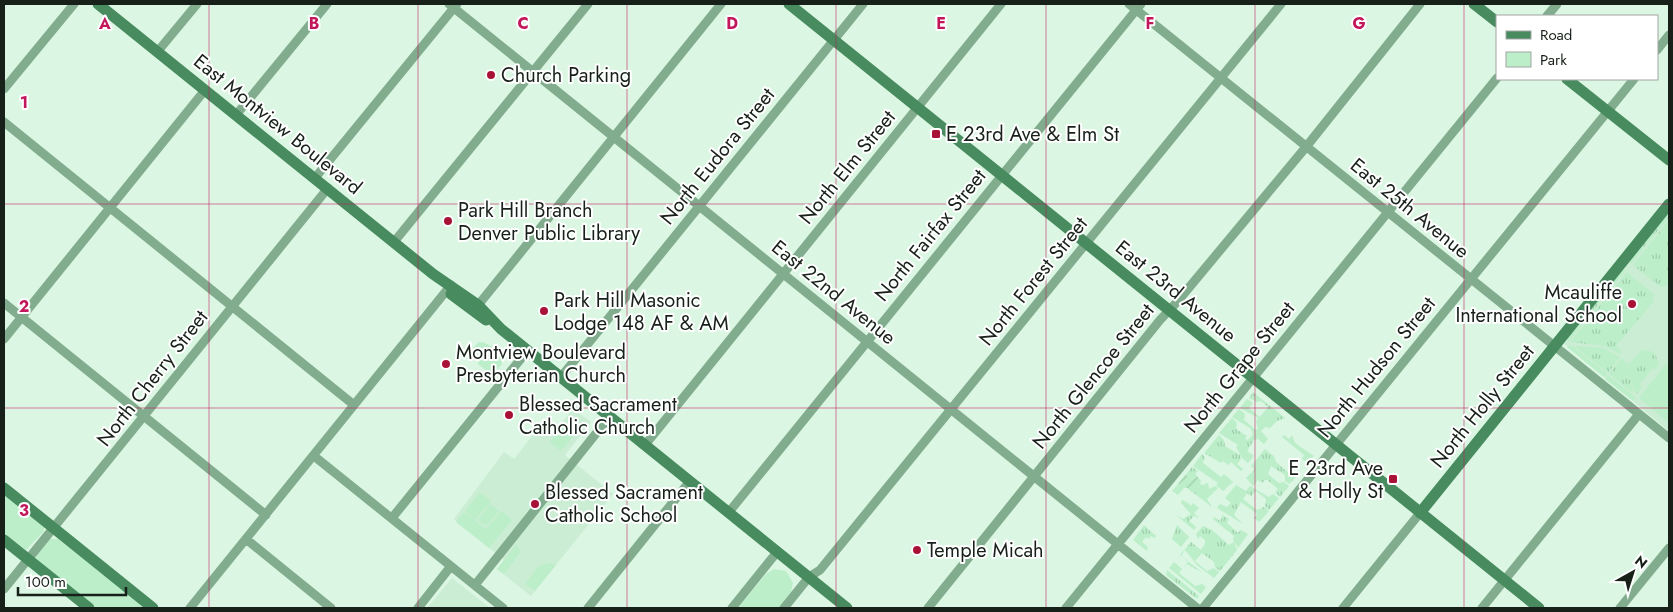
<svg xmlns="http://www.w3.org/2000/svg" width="1673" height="612" font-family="Jost,sans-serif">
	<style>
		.built { fill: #cbedd4 }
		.grass { fill: url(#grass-tufts) }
		.park { fill: #bbeec9 }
		.garden { fill: url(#garden-furrows) }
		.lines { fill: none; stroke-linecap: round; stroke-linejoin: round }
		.street { stroke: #81ac8d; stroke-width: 9 }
		.secondary { stroke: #478b5f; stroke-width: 11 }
		.grid { fill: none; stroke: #c2185b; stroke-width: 1; stroke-opacity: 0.55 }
		.poi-dot { fill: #a91237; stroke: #fff; stroke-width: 2 }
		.labels { text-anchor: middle; stroke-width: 4; stroke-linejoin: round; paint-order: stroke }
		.poi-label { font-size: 20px; fill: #172019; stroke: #fff; text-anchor: start }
		.street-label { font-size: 20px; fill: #172019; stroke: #fff }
		.grid-label { font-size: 16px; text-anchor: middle; font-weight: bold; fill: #c2185b; stroke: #fff; stroke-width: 4; stroke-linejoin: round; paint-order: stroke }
	</style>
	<defs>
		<pattern id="grass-tufts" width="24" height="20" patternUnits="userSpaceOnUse" patternTransform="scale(1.25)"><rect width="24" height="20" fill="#bbeec9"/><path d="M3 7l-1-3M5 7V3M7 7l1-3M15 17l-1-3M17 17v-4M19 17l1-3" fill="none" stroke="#a0ccac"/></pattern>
		<pattern id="garden-furrows" width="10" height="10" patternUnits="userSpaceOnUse" patternTransform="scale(1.25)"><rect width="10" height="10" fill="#bbeec9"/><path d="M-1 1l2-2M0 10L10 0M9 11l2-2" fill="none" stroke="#a0ccac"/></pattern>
	</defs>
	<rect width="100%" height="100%" fill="#dbf6e2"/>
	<path class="built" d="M1669,211V431L1564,344Z
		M573,409L591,422L565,455L613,494L531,596L497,569L504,560L454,519L504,452L514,459L533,435L530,433L538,423L552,435Z
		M452,578L490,608H427Z"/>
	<path class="grass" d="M1669,211V217L1631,264L1628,262Z
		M1669,220V282L1666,286L1661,287L1633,265Z
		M1623,269L1625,271L1569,341L1567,339Z
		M1627,272L1656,296H1653L1654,301L1616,346L1622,352L1620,354L1605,346L1570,342Z
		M1568,346H1572L1607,374L1604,377L1567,347Z
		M1574,346L1603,348L1620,357L1608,373Z
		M1642,350L1654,352L1659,363L1656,370L1653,368L1639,385L1642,387L1637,394C1629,385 1633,371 1626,360L1630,363Z
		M1622,358L1629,368L1633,393L1609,374Z
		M1608,375L1634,396L1636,399L1632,400L1605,379Z
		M1253,392L1285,418L1277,421L1270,428L1265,427L1261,431L1268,439L1264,444L1258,439L1254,440L1247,451L1254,456L1248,463L1242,458L1236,447L1238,445L1219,433L1232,418L1237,423L1236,429L1247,436L1245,439L1248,440L1253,434L1250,428L1232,417L1239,409L1245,414L1244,420L1256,430L1258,428L1256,422L1258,418L1240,408L1247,399L1253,403L1249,408L1260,417L1268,407L1261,401L1257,402L1249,398Z
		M1219,435L1224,440L1225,446L1240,455L1241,459L1237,464L1243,469L1241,471L1231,462L1228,465L1223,461L1221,463L1204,453Z
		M1284,435L1289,439L1292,435L1295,443L1314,456L1308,463L1302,459L1304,455L1282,437Z
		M1265,449L1274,456L1276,462L1290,474L1294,471L1298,475L1289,484L1285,481V475L1271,466L1268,474L1279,483L1284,482L1289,486L1280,497L1275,492L1278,489L1266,479L1262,483L1258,480L1253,486L1246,478L1255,469L1251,466Z
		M1202,454L1205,457L1203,463L1221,477L1224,474L1233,482L1223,491L1216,485L1218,483L1193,466Z
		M1192,467L1198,471L1195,474L1201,481L1200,484L1203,485L1208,483L1209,489L1215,486L1218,488L1207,499L1212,507L1187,488H1184L1178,495L1172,491Z
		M1236,485L1246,491L1250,486L1269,497L1273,494L1279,498L1269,510L1265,506L1266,499L1256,491L1251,496L1247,493L1243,499L1257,510L1264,507L1269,511L1259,522L1254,518L1257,514L1241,502L1234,515L1243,524L1217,508L1220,504L1227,507L1231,503L1225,498Z
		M1182,500L1188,503L1191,506L1193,503L1199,508L1194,513L1199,518L1194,516L1189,521L1196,527L1194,530L1176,515L1183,519L1191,514L1181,503Z
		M1223,515L1229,519L1227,523L1238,533L1241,530L1248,534L1238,548L1233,540L1234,536L1213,519L1214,517L1220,521Z
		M1144,525L1156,536L1154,538L1151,536L1149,539L1146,537L1142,542L1148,547L1147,551L1133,540Z
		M1177,525L1189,537L1181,547L1172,539Z
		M1203,526L1212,530L1229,545L1234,542L1237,550L1220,571L1215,567L1214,562L1202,553L1195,561L1207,571L1214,568L1219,572L1214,578L1197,565L1185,550L1181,556L1203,573L1187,564L1184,568L1188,561L1180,555L1191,542L1201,550L1205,544V540L1200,536L1198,539L1196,534Z
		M1174,562L1182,569L1179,573L1195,586L1202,584L1206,587L1201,594L1169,568Z
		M1167,570L1199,596L1197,599L1166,575Z"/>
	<path class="park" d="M479,342C490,342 502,353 502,364L498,369L488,372L478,364L481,355L473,348Z
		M1666,364L1669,366V423L1639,398Z
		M564,425L575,434L561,451L550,442Z
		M480,492L491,501L475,520L465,511Z
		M4,493L44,527V531L26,550L4,534Z
		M490,504L499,511L486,526L478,520Z
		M501,511L512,520L489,548L456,522L464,512L486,529Z
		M50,539H58L145,608H96L36,560L37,555Z
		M516,545L521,551L504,574L497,569Z
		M551,563L555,566L535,591L525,584L540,565Z
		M774,569L786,571L793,583L791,592L779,608H738L766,574Z"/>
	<path class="garden" d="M1196,470L1195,474L1200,480L1191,491L1180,482L1185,475L1189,477Z"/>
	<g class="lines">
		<path class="street" d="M449,4L1197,608
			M1129,4L1669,438
			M1547,16L1557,4
			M1657,50L1669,35
			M158,51L197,4
			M4,89L74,4
			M236,115L327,4
			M4,122L354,405
			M315,178L457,4
			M394,242L588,4
			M4,303L266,515
			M475,309L721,4
			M4,339L205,90
			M561,377L863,4
			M645,445L1001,4
			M314,456L503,608
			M729,512L1141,4
			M392,518L528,350
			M246,539L331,608
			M475,585L610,416
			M4,589L328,188
			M190,608L451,285
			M418,608L451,566
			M588,608L690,481
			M732,608L777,552
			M784,608L809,577L820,570L1281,4
			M928,608L1160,320L1177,302L1306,147L1420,4
			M1066,608L1497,78
			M1203,608L1634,79
			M1343,608L1420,513
			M1482,608L1639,414
			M1620,608L1669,548"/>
		<path class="secondary" d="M98,4L433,274L478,305L501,329L847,608
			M789,4L1539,608
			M1474,4L1497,22
			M1567,79L1669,160
			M451,294L486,320
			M4,488L153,608
			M1420,513L1669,204
			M4,540L89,608"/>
	</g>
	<path class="grid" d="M209,4V608M418,4V608M627,4V608M836,4V608M1046,4V608M1255,4V608M1464,4V608M4,204H1669M4,408H1669"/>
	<g class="poi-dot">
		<circle cx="491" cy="75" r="5"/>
		<rect x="931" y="129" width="10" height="10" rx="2.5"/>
		<circle cx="448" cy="221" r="5"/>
		<circle cx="1632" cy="304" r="5"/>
		<circle cx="544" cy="311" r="5"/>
		<circle cx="446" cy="364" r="5"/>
		<circle cx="509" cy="415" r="5"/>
		<rect x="1388" y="474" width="10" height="10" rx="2.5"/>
		<circle cx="535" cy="504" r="5"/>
		<circle cx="917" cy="550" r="5"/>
	</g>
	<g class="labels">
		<g class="poi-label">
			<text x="501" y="82">Church Parking</text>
			<text x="946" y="141">E 23rd Ave &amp; Elm St</text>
			<text x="458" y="217">Park Hill Branch<tspan x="458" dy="23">Denver Public Library</tspan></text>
			<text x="1622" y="299" text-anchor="end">Mcauliffe<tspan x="1622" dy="23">International School</tspan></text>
			<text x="554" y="307">Park Hill Masonic<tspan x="554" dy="23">Lodge 148 AF &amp; AM</tspan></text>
			<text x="456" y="359">Montview Boulevard<tspan x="456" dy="23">Presbyterian Church</tspan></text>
			<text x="519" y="411">Blessed Sacrament<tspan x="519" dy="23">Catholic Church</tspan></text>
			<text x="1383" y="475" text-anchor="end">E 23rd Ave<tspan x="1383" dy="23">&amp; Holly St</tspan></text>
			<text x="545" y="499">Blessed Sacrament<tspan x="545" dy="23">Catholic School</tspan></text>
			<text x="927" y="557">Temple Micah</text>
		</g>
		<g class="street-label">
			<text transform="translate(278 124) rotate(39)" y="7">East Montview Boulevard</text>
			<text transform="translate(717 156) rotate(-51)" y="7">North Eudora Street</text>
			<text transform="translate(847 167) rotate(-51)" y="7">North Elm Street</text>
			<text transform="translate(1410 208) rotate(39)" y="7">East 25th Avenue</text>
			<text transform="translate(930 235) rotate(-51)" y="7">North Fairfax Street</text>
			<text transform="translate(1033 281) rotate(-51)" y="7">North Forest Street</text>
			<text transform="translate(1176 291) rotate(39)" y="7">East 23rd Avenue</text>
			<text transform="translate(834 292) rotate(39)" y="7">East 22nd Avenue</text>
			<text transform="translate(1239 367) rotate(-51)" y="7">North Grape Street</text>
			<text transform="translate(1376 367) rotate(-51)" y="7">North Hudson Street</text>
			<text transform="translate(1093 376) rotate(-51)" y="7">North Glencoe Street</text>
			<text transform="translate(152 378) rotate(-52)" y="7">North Cherry Street</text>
			<text transform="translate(1482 406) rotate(-51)" y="7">North Holly Street</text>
		</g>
	</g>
	<g class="grid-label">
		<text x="105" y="29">A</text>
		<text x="314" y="29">B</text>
		<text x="523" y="29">C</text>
		<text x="732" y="29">D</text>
		<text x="941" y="29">E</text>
		<text x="1150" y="29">F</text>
		<text x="1359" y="29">G</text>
		<text x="24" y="108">1</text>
		<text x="24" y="312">2</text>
		<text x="24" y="516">3</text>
	</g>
	<rect width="1673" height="612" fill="none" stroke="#172019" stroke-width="10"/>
	<rect x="1496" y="15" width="162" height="65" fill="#ffffff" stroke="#a2a6a3"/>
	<rect x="1506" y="31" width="25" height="8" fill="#478b5f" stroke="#a2a6a3"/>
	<text x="1540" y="40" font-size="15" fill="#172019">Road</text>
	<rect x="1506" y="52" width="25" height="15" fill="#bbeec9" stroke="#a2a6a3"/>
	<text x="1540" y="65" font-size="15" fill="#172019">Park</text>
	<g transform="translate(1633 572) rotate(39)" stroke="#ffffff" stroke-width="4" paint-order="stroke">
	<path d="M0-4L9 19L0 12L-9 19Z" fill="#172019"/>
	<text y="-8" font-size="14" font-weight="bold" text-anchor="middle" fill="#172019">N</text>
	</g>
	<path d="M18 587v8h108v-8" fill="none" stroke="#172019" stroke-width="2.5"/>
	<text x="25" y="587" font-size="15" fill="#172019" stroke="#ffffff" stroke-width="4" paint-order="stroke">100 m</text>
</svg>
